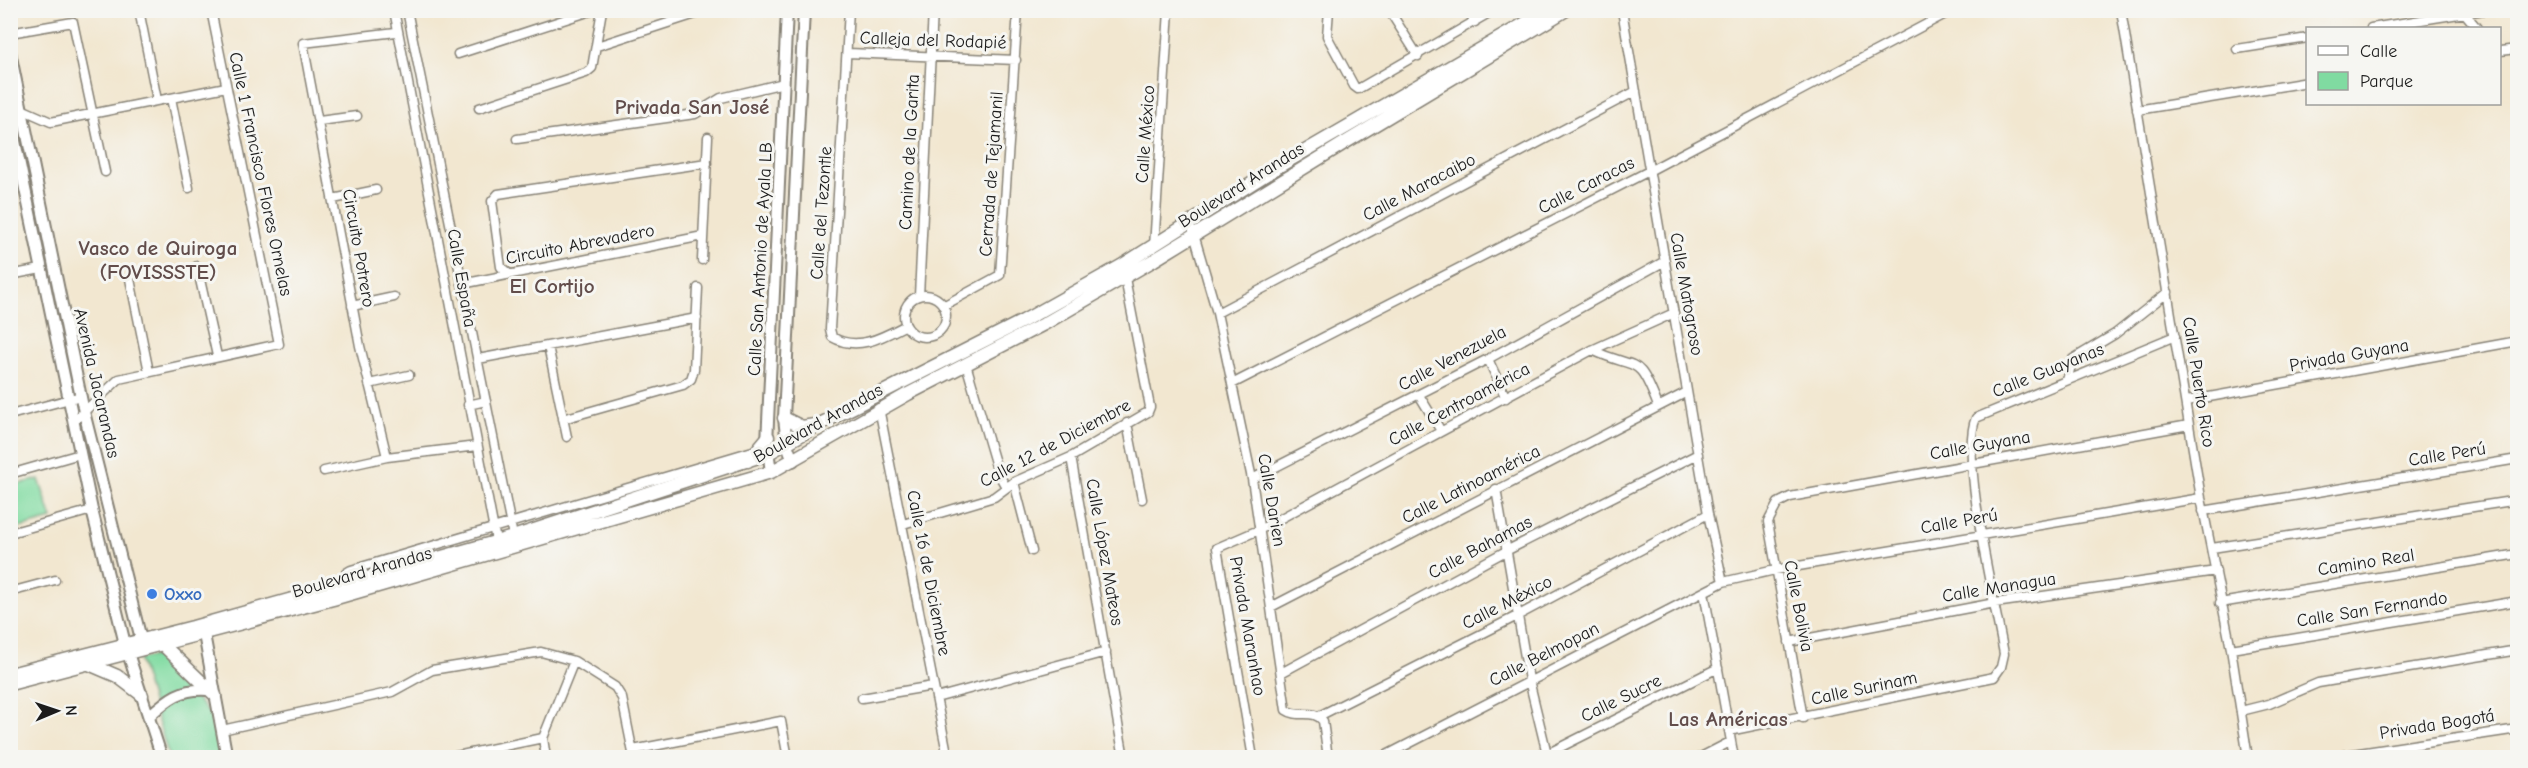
<svg xmlns="http://www.w3.org/2000/svg" width="2528" height="768" font-family="'Comic Neue',sans-serif">
	<style>
		.green { fill: #80dba1; stroke: #4e7c5e; stroke-width: 1.5 }
		.lines { fill: none; stroke-linecap: round; stroke-linejoin: round }
		.minor-casing { stroke: #878276; stroke-width: 11 }
		.tertiary-casing { stroke: #878276; stroke-width: 14 }
		.secondary-casing { stroke: #878276; stroke-width: 15 }
		.minor { stroke: #fff; stroke-width: 8 }
		.tertiary { stroke: #fff; stroke-width: 10 }
		.secondary { stroke: #fff; stroke-width: 12 }
		.shop-dot { fill: #3f7fe0; stroke: #f6f6f2; stroke-width: 2 }
		.labels { text-anchor: middle; stroke-width: 6; stroke-linejoin: round; paint-order: stroke }
		.street-label { font-size: 18px; fill: #1c1c1c; stroke: #f6f6f2 }
		.shop-label { font-size: 18px; font-weight: bold; fill: #366cbe; stroke: #f6f6f2; text-anchor: start }
		.quarter-label { font-size: 21px; font-weight: bold; fill: #624d4b; stroke: #f6f6f2 }
	</style>
	<rect width="100%" height="100%" fill="#f6f6f2"/>
	<filter id="ink" filterUnits="userSpaceOnUse"><feTurbulence type="fractalNoise" baseFrequency=".0167" numOctaves="2"/><feDisplacementMap in="SourceGraphic" scale="12" xChannelSelector="R" yChannelSelector="G"/><feConvolveMatrix kernelMatrix="1 2 1 2 8 2 1 2 1" color-interpolation-filters="sRGB"/></filter>
	<filter id="wash" filterUnits="userSpaceOnUse"><feTurbulence type="fractalNoise" baseFrequency=".008" numOctaves="4" result="noise"/><feDisplacementMap in="SourceGraphic" scale="24" xChannelSelector="R" yChannelSelector="G"/><feGaussianBlur stdDeviation="1.35" result="paint"/><feColorMatrix in="noise" values="0 0 0 0 0 0 0 0 0 0 0 0 0 0 0 0 0 1.4 0 .05"/><feComposite in="paint" operator="in"/></filter>
	<g filter="url(#wash)">
		<rect width="100%" height="100%" fill="#f2e7d0"/>
		<path class="green" d="M39,479L52,519L15,529L11,515V486Z
			M159,655L214,719L222,757H169L139,659Z"/>
	</g>
	<g filter="url(#ink)">
		<g class="lines">
			<g class="minor-casing">
				<path id="minor" d="M139,10L157,100
					M394,10L497,546
					M407,10L514,541
					M849,10L830,329L832,337C858,352 883,337 906,325
					M1329,10L1327,36L1354,86L1358,89L1494,10
					M1389,10L1418,56
					M1468,10L1475,22
					M1622,10L1708,514L1723,582
					M2121,10L2201,498L2231,649L2248,758
					M2462,10L2477,28
					M2371,28L2484,10
					M10,33L73,22L105,172
					M597,46L708,10
					M2237,49L2308,38
					M2500,51L2518,49
					M848,53L1016,60
					M458,54L594,10
					M171,98L189,188
					M10,104L51,122L226,87
					M479,108L586,73L592,68L602,10
					M2137,110L2308,82
					M319,121L357,116
					M517,139L695,114L721,98L784,83
					M333,199L376,190
					M1193,231L1217,313L1252,479L1286,710C1299,719 1313,708 1323,721L1328,758
					M1154,247L1169,10
					M702,260L708,137
					M197,266L217,356
					M509,274L501,267L500,260L492,201L498,194L707,163
					M10,275L41,269
					M130,279L149,372
					M462,284L703,236
					M904 316a21 21 0 1 1 42 0a21 21 0 1 1-42 0Z
					M919,296L933,10
					M352,306L394,297
					M943,306L1000,275L1018,10
					M1217,313L1636,91
					M548,346L567,437
					M1592,350C1639,372 1637,352 1658,406
					M478,359L697,318
					M1488,359L1506,398
					M966,364L998,473L1006,487
					M2067,380L2073,359L2115,334L2168,292
					M369,384L409,375
					M1232,384L1649,171L1953,10
					M1419,395L1441,431
					M2187,401L2518,341
					M468,405L486,401
					M879,408L948,758
					M10,415L81,396
					M563,419L683,385L691,379L694,370L698,288
					M73,422L119,379L279,344L211,10
					M1127,423L1142,499
					M387,457L360,346L303,43L396,32
					M1071,457L1124,758
					M324,471L387,457L477,446
					M10,474L80,454
					M1252,479L1488,359L1665,261
					M1014,482L1032,551
					M1496,489L1529,680L1548,758
					M2203,511L2518,459
					M903,524L994,497L1014,482L1071,457L1148,412L1150,407L1124,273
					M10,533L92,510
					M2212,548L2518,500
					M345,584L346,573L351,570L756,450
					M10,592L55,580
					M1704,592L1734,758
					M2220,603L2518,554
					M1271,607L1687,392
					M1789,642L1995,603L2216,571
					M2231,649L2518,601
					M1281,673L1506,551L1698,454
					M862,698L933,686
					M936,698L1106,652
					M2241,711L2269,704L2318,683L2518,650
					M1319,716L1517,616L1708,514
					M1803,718L1768,522L1778,503L1790,497L2189,425
					M222,730L392,692L432,670L541,652L574,661L615,687L622,698L634,758
					M1729,731L1994,677L2001,667L2004,654C1996,608 1959,454 1976,418L2175,336
					M543,738L546,758
					M633,750L781,721L788,758
					M447,758L543,738L574,661
					M1253,758L1217,548L1261,529L1592,350L1674,313
					M1381,758L1723,582L1775,570L2201,498
					M1539,758L1718,668
					M1699,758L1730,742
					M2326,758L2518,729"/>
			</g>
			<g class="tertiary-casing">
				<path id="tertiary" d="M10,52L84,412L143,647
					M10,117L92,510L125,644L162,758
					M793,461L787,444L784,418L804,10
					M771,472L767,443L787,10
					M204,634L227,758
					M149,716C169,698 181,688 208,690"/>
			</g>
			<g class="secondary-casing">
				<path id="secondary" d="M784,418L802,427L815,425
					M748,461L768,437
					M160,642L215,695
					M89,664L117,676L142,695
					M10,674L193,627L513,537L767,454L822,423L1023,321L1121,266L1281,165L1548,10
					M10,684L333,599L771,472L908,394L1044,324L1154,260L1346,142L1566,10"/>
			</g>
			<use href="#minor" class="minor"/>
			<use href="#tertiary" class="tertiary"/>
			<use href="#secondary" class="secondary"/>
		</g>
	</g>
	<circle class="shop-dot" cx="152" cy="594" r="6"/>
	<g class="labels">
		<g class="street-label">
			<text transform="translate(933 40) rotate(2)" y="6">Calleja del Rodapié</text>
			<text transform="translate(1145 134) rotate(-86)" y="6">Calle México</text>
			<text transform="translate(909 152) rotate(-87)" y="6">Camino de la Garita</text>
			<text transform="translate(261 174) rotate(78)" y="6">Calle 1 Francisco Flores Ornelas</text>
			<text transform="translate(991 174) rotate(-86)" y="6">Cerrada de Tejamanil</text>
			<text transform="translate(1241 185) rotate(-32)" y="6">Boulevard Arandas</text>
			<text transform="translate(1586 185) rotate(-27)" y="6">Calle Caracas</text>
			<text transform="translate(1419 187) rotate(-28)" y="6">Calle Maracaibo</text>
			<text transform="translate(821 213) rotate(-86)" y="6">Calle del Tezontle</text>
			<text transform="translate(580 244) rotate(-11)" y="6">Circuito Abrevadero</text>
			<text transform="translate(359 248) rotate(80)" y="6">Circuito Potrero</text>
			<text transform="translate(760 259) rotate(-87)" y="6">Calle San Antonio de Ayala LB</text>
			<text transform="translate(462 278) rotate(80)" y="6">Calle España</text>
			<text transform="translate(1687 294) rotate(80)" y="6">Calle Matogroso</text>
			<text transform="translate(2349 355) rotate(-10)" y="6">Privada Guyana</text>
			<text transform="translate(1452 358) rotate(-28)" y="6">Calle Venezuela</text>
			<text transform="translate(2048 370) rotate(-22)" y="6">Calle Guayanas</text>
			<text transform="translate(2199 382) rotate(81)" y="6">Calle Puerto Rico</text>
			<text transform="translate(97 383) rotate(77)" y="6">Avenida Jacarandas</text>
			<text transform="translate(1459 404) rotate(-28)" y="6">Calle Centroamérica</text>
			<text transform="translate(818 423) rotate(-29)" y="6">Boulevard Arandas</text>
			<text transform="translate(1055 443) rotate(-28)" y="6">Calle 12 de Diciembre</text>
			<text transform="translate(1980 445) rotate(-10)" y="6">Calle Guyana</text>
			<text transform="translate(2447 454) rotate(-9)" y="6">Calle Perú</text>
			<text transform="translate(1471 484) rotate(-27)" y="6">Calle Latinoamérica</text>
			<text transform="translate(1272 500) rotate(80)" y="6">Calle Darien</text>
			<text transform="translate(1959 521) rotate(-10)" y="6">Calle Perú</text>
			<text transform="translate(1480 547) rotate(-28)" y="6">Calle Bahamas</text>
			<text transform="translate(1105 552) rotate(80)" y="6">Calle López Mateos</text>
			<text transform="translate(2366 562) rotate(-9)" y="6">Camino Real</text>
			<text transform="translate(362 572) rotate(-16)" y="6">Boulevard Arandas</text>
			<text transform="translate(929 573) rotate(79)" y="6">Calle 16 de Diciembre</text>
			<text transform="translate(1999 587) rotate(-9)" y="6">Calle Managua</text>
			<text transform="translate(1507 602) rotate(-27)" y="6">Calle México</text>
			<text transform="translate(1799 606) rotate(79)" y="6">Calle Bolivia</text>
			<text transform="translate(2372 609) rotate(-9)" y="6">Calle San Fernando</text>
			<text transform="translate(1248 626) rotate(80)" y="6">Privada Maranhao</text>
			<text transform="translate(1544 654) rotate(-27)" y="6">Calle Belmopan</text>
			<text transform="translate(1864 688) rotate(-12)" y="6">Calle Surinam</text>
			<text transform="translate(1621 698) rotate(-26)" y="6">Calle Sucre</text>
			<text transform="translate(2437 724) rotate(-9)" y="6">Privada Bogotá</text>
		</g>
		<g class="shop-label">
			<text x="164" y="600">Oxxo</text>
		</g>
		<g class="quarter-label">
			<text x="692" y="114">Privada San José</text>
			<text x="158" y="255">Vasco de Quiroga<tspan x="158" dy="24">(FOVISSSTE)</tspan></text>
			<text x="552" y="293">El Cortijo</text>
			<text x="1728" y="726">Las Américas</text>
		</g>
	</g>
	<rect width="2528" height="768" fill="none" stroke="#f6f6f2" stroke-width="36"/>
	<rect x="2306" y="27" width="195" height="78" fill="#f6f6f2" stroke="#9f9f9c" stroke-width="1.5"/>
	<rect x="2318" y="46" width="30" height="9" fill="#ffffff" stroke="#9f9f9c" stroke-width="1.5"/>
	<text x="2360" y="57" font-size="18" fill="#1c1c1c">Calle</text>
	<rect x="2318" y="72" width="30" height="18" fill="#80dba1" stroke="#9f9f9c" stroke-width="1.5"/>
	<text x="2360" y="87" font-size="18" fill="#1c1c1c">Parque</text>
	<g transform="translate(57 711) rotate(88)" stroke="#f6f6f2" stroke-width="4.5" paint-order="stroke">
	<path d="M0-4.5L10 22L0 15L-10 22Z" fill="#1c1c1c"/>
	<text y="-9" font-size="16" font-weight="bold" text-anchor="middle" fill="#1c1c1c">N</text>
	</g>
</svg>
